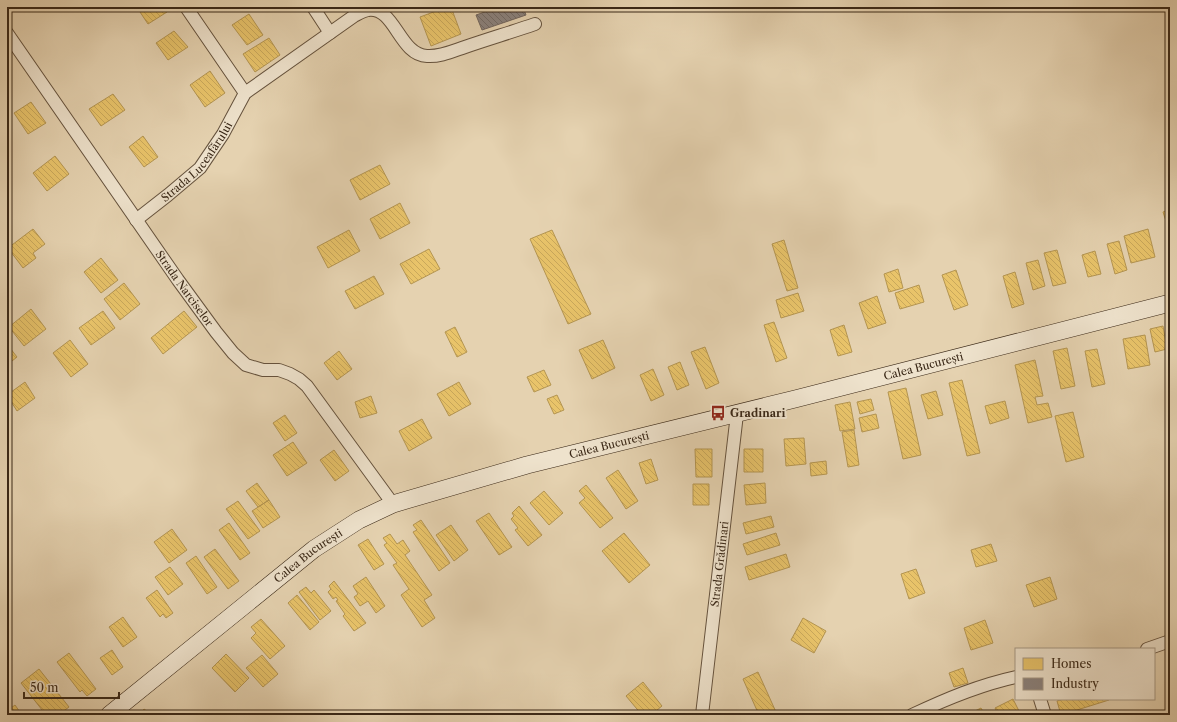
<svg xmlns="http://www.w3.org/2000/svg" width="1177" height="722" font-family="'Libre Caslon Text',serif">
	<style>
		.homes { fill: url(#homes-back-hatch); stroke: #b49551 }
		.industry { fill: url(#industry-back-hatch); stroke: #72665e }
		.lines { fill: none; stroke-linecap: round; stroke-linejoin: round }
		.minor-casing { stroke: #65523d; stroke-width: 14 }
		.secondary-casing { stroke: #3a2817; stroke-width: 18 }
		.minor { stroke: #eee2cc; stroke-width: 12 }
		.secondary { stroke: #eee2cc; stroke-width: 17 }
		.labels { text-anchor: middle; stroke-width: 4; stroke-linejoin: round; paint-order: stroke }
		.street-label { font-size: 11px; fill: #3a2817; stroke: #eee2cc }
		.poi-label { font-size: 11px; font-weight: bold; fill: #3a2817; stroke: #eee2cc; text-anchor: start }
	</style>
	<defs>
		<pattern id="homes-back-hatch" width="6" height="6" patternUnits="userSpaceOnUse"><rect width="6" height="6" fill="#e9c46a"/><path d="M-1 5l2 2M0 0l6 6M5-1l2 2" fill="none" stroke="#c9a85b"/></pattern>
		<pattern id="industry-back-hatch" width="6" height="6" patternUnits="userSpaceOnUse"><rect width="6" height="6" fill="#8a817c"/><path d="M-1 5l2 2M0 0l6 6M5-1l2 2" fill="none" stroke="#726a65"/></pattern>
	</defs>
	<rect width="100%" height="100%" fill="#e5d2b0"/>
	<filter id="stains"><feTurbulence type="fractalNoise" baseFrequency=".005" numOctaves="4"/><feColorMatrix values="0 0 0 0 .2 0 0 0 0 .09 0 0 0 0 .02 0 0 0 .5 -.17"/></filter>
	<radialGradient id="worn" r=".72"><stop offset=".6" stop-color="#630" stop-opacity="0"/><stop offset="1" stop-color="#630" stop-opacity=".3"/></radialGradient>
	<path class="homes" d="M141,7H164L167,12L148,24L138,9Z
		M447,7H451L461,34L431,46L420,17Z
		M249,14L263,35L247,45L232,25Z
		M174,31L188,47L168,60L156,43Z
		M269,38L280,55L255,72L243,54Z
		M210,71L225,93L205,107L190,85Z
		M113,94L125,110L101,126L89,109Z
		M31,102L46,123L28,134L14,113Z
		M143,136L158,157L144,167L129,147Z
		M55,156L69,174L47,191L33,173Z
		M380,165L390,184L360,200L350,180Z
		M400,203L410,223L380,239L370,219Z
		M1170,209V234L1163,212Z
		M33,229L45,244L33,253L36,258L23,268L8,248Z
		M1148,229L1155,257L1131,263L1124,236Z
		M349,230L360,251L328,268L317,247Z
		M552,230L591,314L568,324L530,239Z
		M784,240L798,288L787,291L772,244Z
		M1119,241L1127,270L1115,274L1107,244Z
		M429,249L440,269L411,284L400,264Z
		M1057,250L1066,283L1053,286L1044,253Z
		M1095,251L1101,274L1088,277L1082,255Z
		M101,258L118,280L101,293L84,272Z
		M1038,260L1045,286L1033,290L1026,263Z
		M898,269L903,288L889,292L884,274Z
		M956,270L968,305L954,310L942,275Z
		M1015,272L1024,304L1012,308L1003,276Z
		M374,276L384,294L355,309L345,291Z
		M124,283L140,304L120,320L104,299Z
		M919,285L924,302L900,309L895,293Z
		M798,293L804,311L781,318L776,300Z
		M877,296L886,323L868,329L859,303Z
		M31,309L46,329L24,346L9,327Z
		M103,311L115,328L91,345L79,328Z
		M184,311L197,327L163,354L151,338Z
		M774,322L787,358L776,362L764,325Z
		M844,325L852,352L838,356L830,330Z
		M1163,326L1167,349L1155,352L1150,329Z
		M455,327L467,352L457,357L445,332Z
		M1145,335L1150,365L1128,369L1123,339Z
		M70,340L88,364L71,377L53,353Z
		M603,340L615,368L592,379L579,350Z
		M7,344L17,357L7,365Z
		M705,347L719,383L706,389L691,352Z
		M1067,348L1075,386L1061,389L1053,351Z
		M1097,349L1105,384L1092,387L1085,351Z
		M339,351L352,369L337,380L324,363Z
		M1035,360L1043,396L1035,397L1037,405L1048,403L1052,417L1028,423L1015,365Z
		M680,362L689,385L677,390L668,367Z
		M653,369L664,395L651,401L640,375Z
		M544,370L551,385L534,392L527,377Z
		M962,380L980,453L967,456L949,383Z
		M25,382L35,398L17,411L7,395Z
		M459,382L471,404L449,416L437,394Z
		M906,388L921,455L903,459L888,392Z
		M936,391L943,415L928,419L921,395Z
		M557,395L564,410L554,414L547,399Z
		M371,396L377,413L360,418L355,402Z
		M871,399L874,410L860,414L857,402Z
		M1005,401L1009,418L990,424L985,406Z
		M850,402L855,429L840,431L835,405Z
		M1073,412L1084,457L1066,462L1055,416Z
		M876,414L879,428L862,432L859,418Z
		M285,415L297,433L285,441L273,423Z
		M422,419L432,438L409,451L399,431Z
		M854,430L859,465L848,467L842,432Z
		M804,438L806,464L786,466L784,439Z
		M293,442L307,463L287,476L273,455Z
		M695,449H712V477H696Z
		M744,449H763V472H744Z
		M334,450L349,471L335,481L320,460Z
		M651,459L658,480L646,484L639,463Z
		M826,461L827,474L811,476L810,463Z
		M618,470L638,501L626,509L606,478Z
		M257,483L269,500L258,507L246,491Z
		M765,483L766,503L746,505L744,485Z
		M693,484H709V505H693Z
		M586,485L613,518L600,528L579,503L585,498L579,491Z
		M544,491L563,513L549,525L530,503Z
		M269,500L280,517L263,528L252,511Z
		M238,501L260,531L248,539L226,509Z
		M519,506L542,535L528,546L515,530L518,528L511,519L514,516L512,513Z
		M489,513L512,547L499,555L476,521Z
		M771,516L774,527L746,534L743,523Z
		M421,520L450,563L439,571L413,532L417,530L413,525Z
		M229,523L250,553L240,560L219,530Z
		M451,525L468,550L454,561L436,535Z
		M172,529L187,550L169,563L154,542Z
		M624,533L650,565L629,583L602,551Z
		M776,533L780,545L747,555L743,544Z
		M390,534L397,544L403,540L410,551L405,555L432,595L424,600L435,618L422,627L401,595L409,589L393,565L397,563L384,545L387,543L383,538Z
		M368,539L384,564L374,570L358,545Z
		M991,544L997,561L976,567L971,550Z
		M215,549L239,581L228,589L204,557Z
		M786,554L790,567L749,580L745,567Z
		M196,556L217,587L207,594L186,563Z
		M170,567L183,584L168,595L155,577Z
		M916,569L925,593L909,599L901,574Z
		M366,577L385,606L376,613L368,601L360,606L354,597L358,594L353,586Z
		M1050,577L1057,599L1034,607L1026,585Z
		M334,581L366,623L354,631L343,616L345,614L336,601L338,600L336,597L333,599L328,592L331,589L329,586Z
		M306,587L311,593L314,590L331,611L320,620L299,592Z
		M157,590L173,613L166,618L163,614L160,617L146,598Z
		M297,595L319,622L310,630L288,603Z
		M123,617L137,637L123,647L109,627Z
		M803,618L826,631L814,653L791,640Z
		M261,619L285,646L270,659L251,638L256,633L251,627Z
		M985,620L993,643L971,650L964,628Z
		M112,650L123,667L112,675L100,658Z
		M69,653L96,689L87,696L82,690L80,692L57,662Z
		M226,654L249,678L235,692L212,668Z
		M262,655L278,674L263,687L246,668Z
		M963,668L968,683L954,687L949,673Z
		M39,669L69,707L61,713L63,715H46L21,683Z
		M758,672L776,712L768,715H759L743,679Z
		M643,682L662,706L651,715H642L626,696Z
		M1013,699L1021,715H999L995,708Z
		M1064,699H1109V700L1061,715L1057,701Z
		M15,705L22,715H7V711Z
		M981,708L985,715H967Z
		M144,709L152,715H139Z"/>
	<path class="industry" d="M499,7H523L526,15L482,30L476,15Z"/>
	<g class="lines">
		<g class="minor-casing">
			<g id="minor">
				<path d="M186,7L245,93"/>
				<path d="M313,7L330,33"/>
				<path id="s1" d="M7,33L178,280L216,332L233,353L246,365L263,370H279L290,374L299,379L307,386L393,504"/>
				<path id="s2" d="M136,220L168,195L200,168L223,134L245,93L354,16C358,14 363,11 368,10C395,6 399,55 427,56C440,57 453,51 465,47C488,39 512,32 535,24"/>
				<path d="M1147,649L1170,641"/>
				<path d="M1040,699L1045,715"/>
				<path id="s3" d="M702,715L737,414"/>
				<path d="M912,715C946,699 979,685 1016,677"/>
			</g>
		</g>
		<g class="secondary-casing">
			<g id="secondary">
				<path id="s4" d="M109,715L314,549L359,520L393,504L527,465L795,399L1170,303"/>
			</g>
		</g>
		<use href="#minor" class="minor"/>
		<use href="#secondary" class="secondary"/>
	</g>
	<defs>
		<g id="bus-bare" transform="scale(1.2)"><path d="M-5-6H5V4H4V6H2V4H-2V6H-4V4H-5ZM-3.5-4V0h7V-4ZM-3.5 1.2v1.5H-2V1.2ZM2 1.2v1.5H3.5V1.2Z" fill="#8f2418" stroke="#eee2cc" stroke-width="2.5" paint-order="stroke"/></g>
	</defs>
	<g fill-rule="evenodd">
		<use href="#bus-bare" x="718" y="413"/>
	</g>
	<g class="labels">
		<g class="street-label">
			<text dy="4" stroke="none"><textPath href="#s2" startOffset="85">Strada Luceafărului</textPath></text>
			<text dy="4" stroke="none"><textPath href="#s1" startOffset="311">Strada Narciselor</textPath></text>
			<text dy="4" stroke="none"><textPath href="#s4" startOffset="903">Calea București</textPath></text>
			<text dy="4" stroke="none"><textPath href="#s4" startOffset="579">Calea București</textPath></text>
			<text dy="4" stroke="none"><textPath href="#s4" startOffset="255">Calea București</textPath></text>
			<text dy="4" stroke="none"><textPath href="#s3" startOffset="152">Strada Grădinari</textPath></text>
		</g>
		<g class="poi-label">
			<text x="730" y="417">Gradinari</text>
		</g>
	</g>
	<rect width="1177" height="722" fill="none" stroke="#e5d2b0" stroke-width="24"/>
	<rect x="8" y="8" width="1161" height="706" fill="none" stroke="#3a2817" stroke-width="2"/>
	<rect x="12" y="12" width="1153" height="698" fill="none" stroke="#3a2817"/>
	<rect x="1015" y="648" width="140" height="52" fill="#eee2cc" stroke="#a69884"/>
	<rect x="1023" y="658" width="20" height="12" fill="#e9c46a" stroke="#a69884"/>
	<text x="1051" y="668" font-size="12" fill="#3a2817">Homes</text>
	<rect x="1023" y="678" width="20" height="12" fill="#8a817c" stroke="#a69884"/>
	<text x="1051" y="688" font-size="12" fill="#3a2817">Industry</text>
	<path d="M24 692v6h95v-6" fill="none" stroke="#3a2817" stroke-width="2"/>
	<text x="30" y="692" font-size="12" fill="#3a2817" stroke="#eee2cc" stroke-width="3" paint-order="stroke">50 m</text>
	<rect width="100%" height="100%" filter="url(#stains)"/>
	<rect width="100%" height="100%" fill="url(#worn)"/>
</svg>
